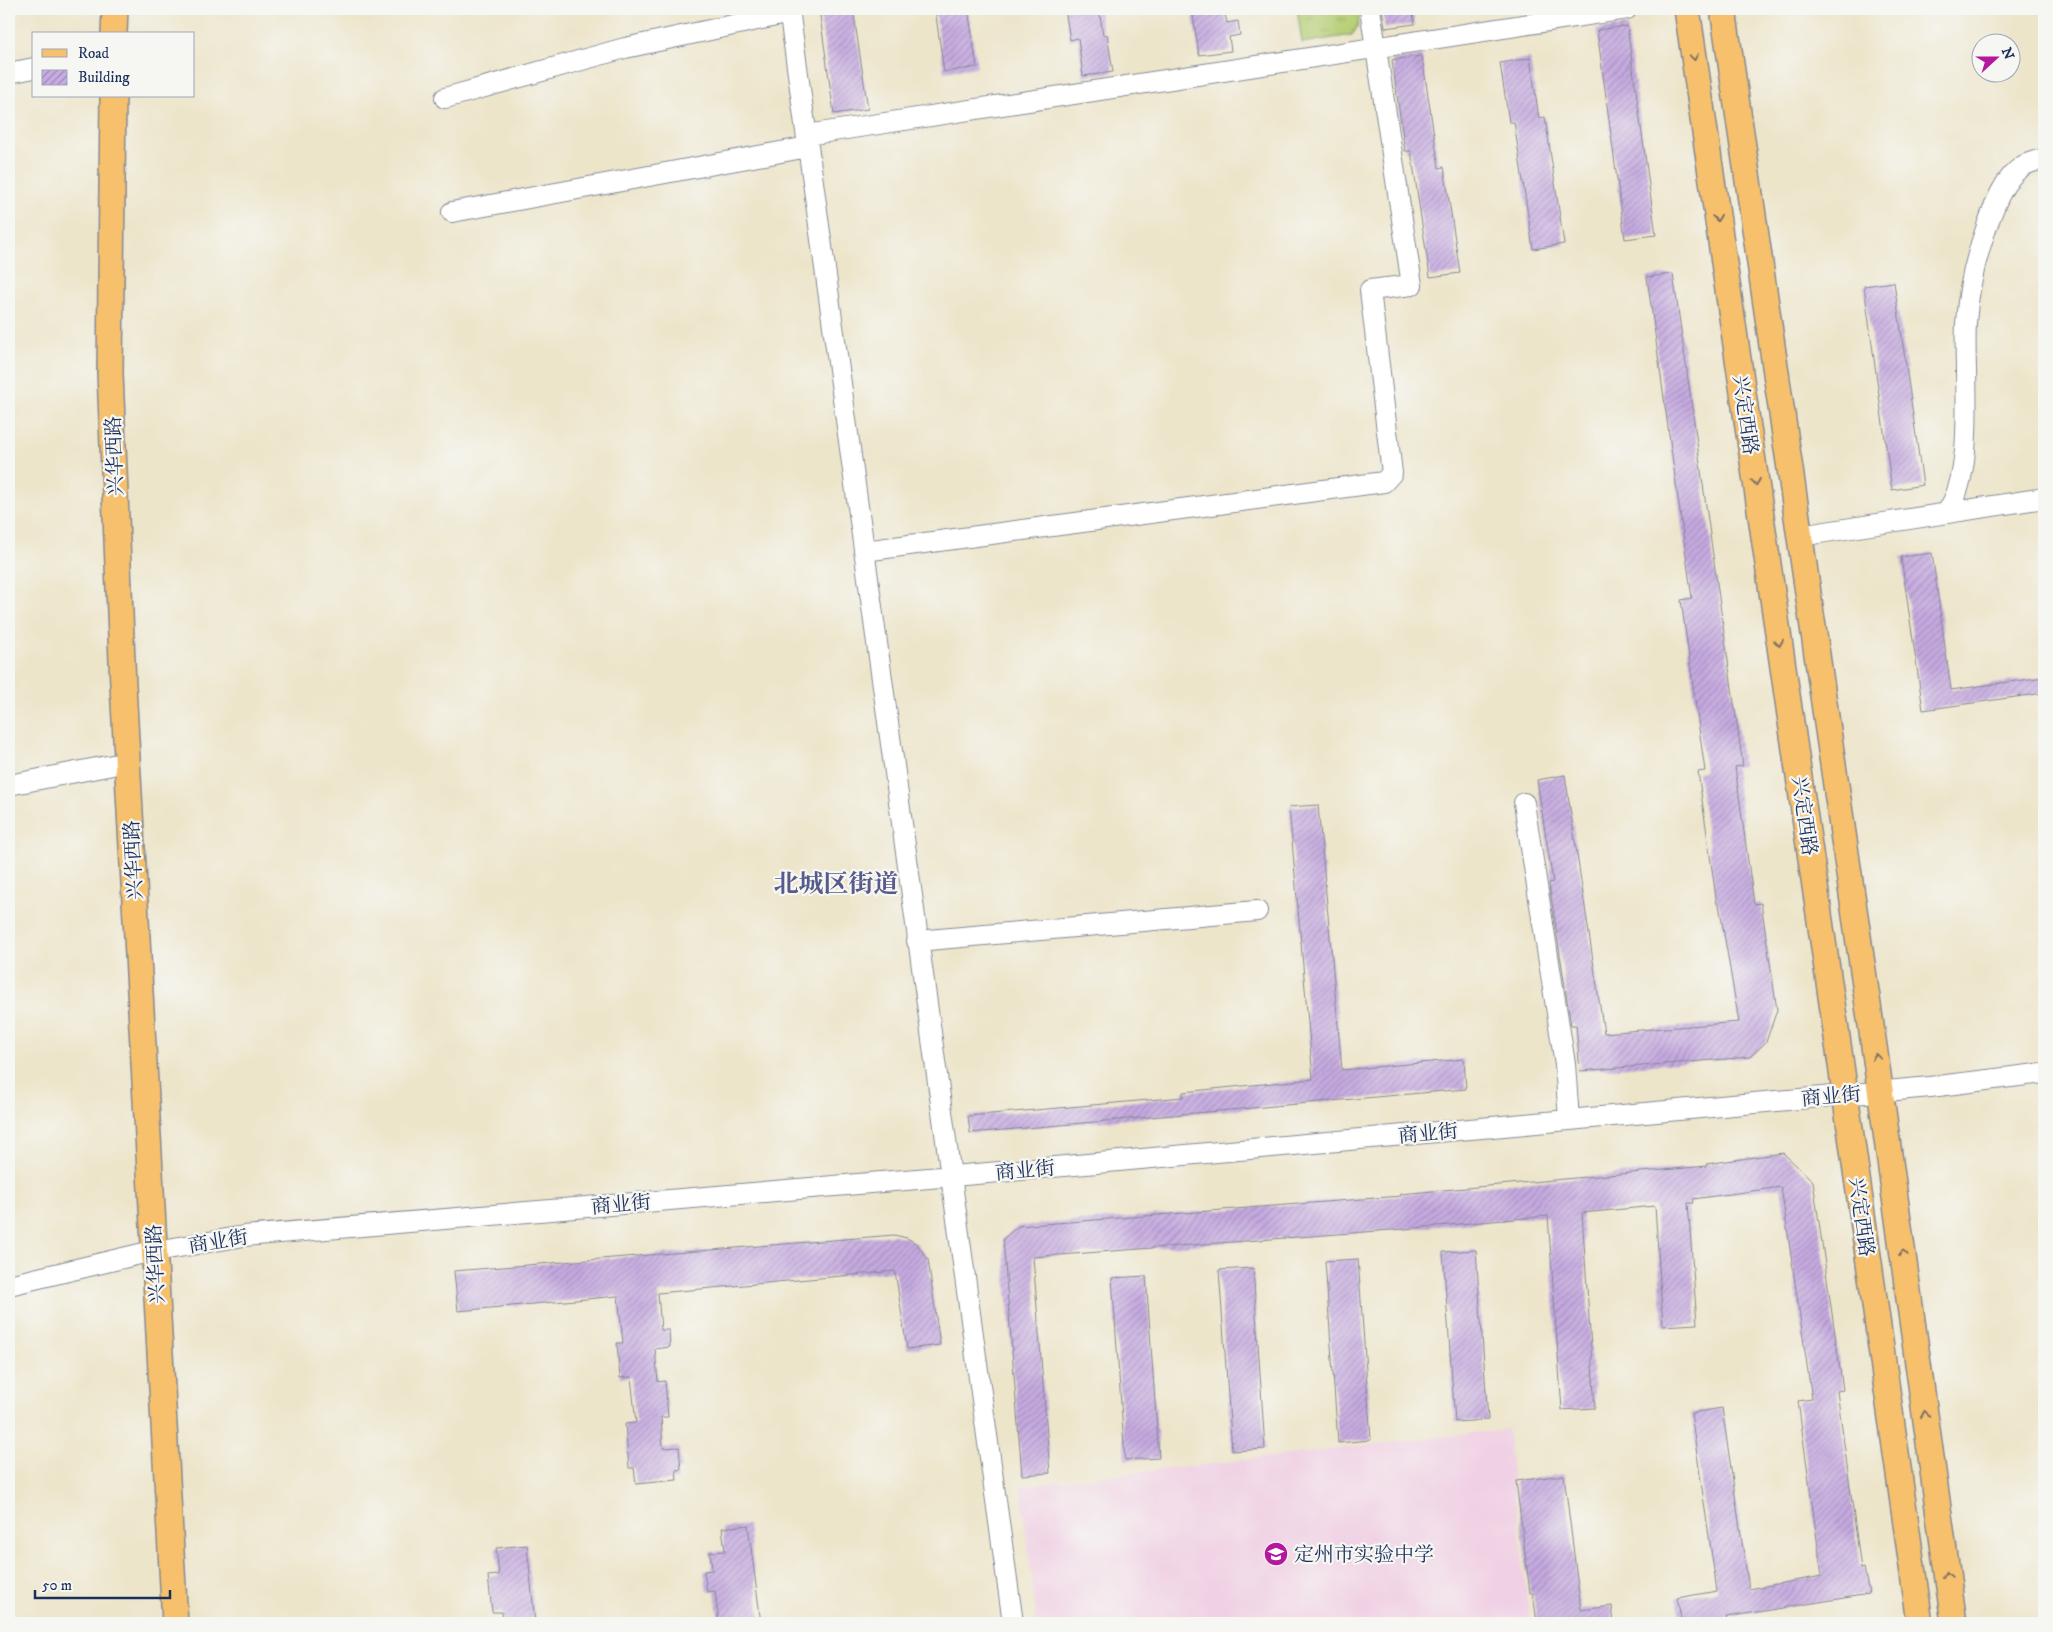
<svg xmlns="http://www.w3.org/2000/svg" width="2053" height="1632" font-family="'IM FELL DW Pica','Noto Serif SC',serif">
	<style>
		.built { fill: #f0d0e4 }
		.grass { fill: url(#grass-tufts); stroke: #687e68 }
		.building { fill: url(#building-hatch) }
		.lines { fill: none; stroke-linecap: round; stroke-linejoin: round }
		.minor-casing { stroke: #848a94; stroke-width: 22 }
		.major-casing { stroke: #848a94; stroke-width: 28 }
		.minor { stroke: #fff; stroke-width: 20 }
		.major { stroke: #f7c06c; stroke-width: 25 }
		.oneway { stroke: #7e7064 }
		.labels { text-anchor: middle; stroke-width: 4.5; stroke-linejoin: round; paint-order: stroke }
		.street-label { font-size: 20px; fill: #1b2f5e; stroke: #f6f6f2 }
		.poi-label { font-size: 20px; fill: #1b2f5e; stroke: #f6f6f2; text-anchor: start }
		.district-label { font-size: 25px; font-weight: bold; fill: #575a8c; stroke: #f6f6f2 }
	</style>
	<defs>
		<pattern id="grass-tufts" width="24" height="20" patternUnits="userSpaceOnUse" patternTransform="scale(1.25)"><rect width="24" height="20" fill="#b5cd72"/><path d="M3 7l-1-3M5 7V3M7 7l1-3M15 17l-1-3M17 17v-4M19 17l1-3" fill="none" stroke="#9bb065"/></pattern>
		<pattern id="building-hatch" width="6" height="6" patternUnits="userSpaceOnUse" patternTransform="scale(1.25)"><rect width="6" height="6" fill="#c6aae0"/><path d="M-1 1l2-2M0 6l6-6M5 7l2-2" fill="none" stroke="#a08bb9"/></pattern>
	</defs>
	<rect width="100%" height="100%" fill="#f6f6f2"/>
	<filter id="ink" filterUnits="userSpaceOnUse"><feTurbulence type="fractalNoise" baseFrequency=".02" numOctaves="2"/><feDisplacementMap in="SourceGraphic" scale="10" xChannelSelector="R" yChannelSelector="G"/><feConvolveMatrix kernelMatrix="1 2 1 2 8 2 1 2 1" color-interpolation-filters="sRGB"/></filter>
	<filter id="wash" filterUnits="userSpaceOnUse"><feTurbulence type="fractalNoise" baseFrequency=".0096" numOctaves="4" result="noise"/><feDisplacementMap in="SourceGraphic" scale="20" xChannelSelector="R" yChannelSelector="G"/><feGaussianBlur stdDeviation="1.12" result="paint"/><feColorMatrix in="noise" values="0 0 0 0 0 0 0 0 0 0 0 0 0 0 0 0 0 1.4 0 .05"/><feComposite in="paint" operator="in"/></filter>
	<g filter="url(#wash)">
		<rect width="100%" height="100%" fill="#ede5ca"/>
		<path class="built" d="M1507,1429L1530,1623H1037L1021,1486Z"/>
		<path class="grass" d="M1297,9H1358C1360,20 1359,27 1352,35L1302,43Z"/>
		<g id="blocks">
			<path class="building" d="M819,9H853L868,109L834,114Z
				M935,9H968L977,67L944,72Z
				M1065,9H1099L1103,35L1107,34L1113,72L1083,76L1078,38L1070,40Z
				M1192,9H1224L1227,23L1238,21L1240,35L1229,37L1231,51L1199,55Z
				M1382,9H1412L1415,24L1385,28Z
				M1627,26L1656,235L1625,239L1597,30Z
				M1422,56L1439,168L1444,167L1460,273L1430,277L1411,151H1405L1392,60Z
				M1530,58L1539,118L1545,117L1564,244L1533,249L1514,122H1509L1500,63Z
				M1673,274L1743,766L1735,767L1754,904L1761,903L1777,1010L1766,1042L1750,1057L1580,1071L1576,1025H1571L1549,883L1553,882L1537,780L1565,775L1604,1033L1739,1022L1719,904H1717L1698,772L1705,771L1681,600L1692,598L1647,277Z
				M1894,282L1923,485L1892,490L1864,286Z
				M1932,553L1951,690L2044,677V693L1923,710L1901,557Z
				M1318,805L1342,1070L1464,1059L1466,1089L970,1133L968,1116L1183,1097V1092L1313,1079L1289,807Z
				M1783,1153L1813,1181L1843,1390L1837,1391L1861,1569L1864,1568L1869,1594L1726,1617L1727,1623H1682L1677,1598L1717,1591L1691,1413L1722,1408L1749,1589L1822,1576L1798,1401L1812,1399L1781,1187L1693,1199L1694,1203H1688L1697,1324L1663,1326L1655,1206L1582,1213L1595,1408L1562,1410L1548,1216L1404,1229L1033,1257L1050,1473L1022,1475L1003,1239L1018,1226L1401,1196L1400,1194L1707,1166L1706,1164Z
				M894,1235L907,1238L917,1244L928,1259L940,1345L907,1349L895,1271L658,1293L661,1330H669L670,1347L655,1349L658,1382L665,1381L668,1417H661L663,1448L679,1447L681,1469L676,1470L677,1480L636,1484L634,1468H629L625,1424L636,1423L631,1377L620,1378L617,1343H623L618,1296L458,1311L454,1271Z
				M1476,1250L1488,1420L1455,1422L1443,1252Z
				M1358,1259L1371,1440L1338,1443L1325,1261Z
				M1253,1268L1265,1449L1232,1451L1219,1270Z
				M1146,1276L1159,1458L1125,1460L1112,1278Z
				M1564,1475L1581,1610L1612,1606L1614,1623H1537L1533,1593H1530L1516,1481Z
				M748,1525L761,1623H719L715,1591L707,1592L704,1571L712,1570L710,1552L725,1551L722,1528Z
				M527,1545L535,1623H503L502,1612H492L488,1576L499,1575L496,1548Z"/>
		</g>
	</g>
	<g filter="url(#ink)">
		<use href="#blocks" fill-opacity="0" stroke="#848a94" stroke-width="1"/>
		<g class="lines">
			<g class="minor-casing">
				<path id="minor" d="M789,9L1013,1623
					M9,73L34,68
					M445,98L625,48L790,13
					M807,135L1627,9
					M452,212L808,147
					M1946,513C1977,473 1963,374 1966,323C1968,288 1976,256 1988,223C1995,204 2004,178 2023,166C2029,162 2038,161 2044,158
					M1800,536L2044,498
					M864,551L1384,482L1392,473L1370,290L1412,285L1370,9
					M9,785L128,762
					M1524,803L1565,1064L1569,1120
					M917,941L1257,911
					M9,1285L144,1253L244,1236L988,1173L1930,1087L2044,1073"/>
			</g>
			<g class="major-casing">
				<path id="major" d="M1687,9L1839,1051L1920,1623
					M1723,9L1874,1046L1954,1623
					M114,34L115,9
					M113,96L110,373L123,685L175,1623"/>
			</g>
			<use href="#minor" class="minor"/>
			<use href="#major" class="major"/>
		</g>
		<defs><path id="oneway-chevron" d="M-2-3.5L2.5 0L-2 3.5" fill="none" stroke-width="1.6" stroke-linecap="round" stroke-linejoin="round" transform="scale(1.25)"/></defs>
		<g class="oneway">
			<use href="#oneway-chevron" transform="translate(1694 57) rotate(82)"/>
			<use href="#oneway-chevron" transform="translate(1717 218) rotate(82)"/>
			<use href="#oneway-chevron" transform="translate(1756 482) rotate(82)"/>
			<use href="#oneway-chevron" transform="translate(1779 643) rotate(82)"/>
			<use href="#oneway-chevron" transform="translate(1876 1057) rotate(-98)"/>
			<use href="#oneway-chevron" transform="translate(1903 1253) rotate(-98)"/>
			<use href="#oneway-chevron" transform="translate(1925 1414) rotate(-98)"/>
			<use href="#oneway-chevron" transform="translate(1947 1575) rotate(-98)"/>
		</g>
	</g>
	<defs>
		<g id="school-disc" transform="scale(1.25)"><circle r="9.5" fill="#b5179e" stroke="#f6f6f2"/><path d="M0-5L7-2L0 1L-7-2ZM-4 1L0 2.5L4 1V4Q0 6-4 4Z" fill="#fff"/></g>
	</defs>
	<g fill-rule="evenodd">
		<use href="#school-disc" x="1276" y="1554"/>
	</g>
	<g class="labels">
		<g class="street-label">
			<text transform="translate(1746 415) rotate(82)" y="7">兴定西路</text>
			<text transform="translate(114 456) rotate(-92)" y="7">兴华西路</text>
			<text transform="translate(1805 816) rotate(82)" y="7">兴定西路</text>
			<text transform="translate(133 860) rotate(-93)" y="7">兴华西路</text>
			<text transform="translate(1831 1096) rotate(-5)" y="7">商业街</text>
			<text transform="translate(1428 1133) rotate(-5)" y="7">商业街</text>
			<text transform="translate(1025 1170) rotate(-5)" y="7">商业街</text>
			<text transform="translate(621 1204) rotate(-5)" y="7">商业街</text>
			<text transform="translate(1862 1217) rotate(82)" y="7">兴定西路</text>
			<text transform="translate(218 1241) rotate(-9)" y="7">商业街</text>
			<text transform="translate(155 1264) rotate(-93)" y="7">兴华西路</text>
		</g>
		<g class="poi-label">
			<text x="1294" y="1561">定州市实验中学</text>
		</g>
		<g class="district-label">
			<text x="836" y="892">北城区街道</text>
		</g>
	</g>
	<rect width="2053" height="1632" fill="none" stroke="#f6f6f2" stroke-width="30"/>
	<rect x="32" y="32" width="162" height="65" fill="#f6f6f2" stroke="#9ea6b7"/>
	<rect x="42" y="49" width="25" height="8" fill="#f7c06c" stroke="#9ea6b7"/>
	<text x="78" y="58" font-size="15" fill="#1b2f5e">Road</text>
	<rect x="42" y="70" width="25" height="15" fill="url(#building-hatch)" stroke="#9ea6b7"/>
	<text x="78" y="82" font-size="15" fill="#1b2f5e">Building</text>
	<g transform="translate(1996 58) rotate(69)"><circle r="24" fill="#f6f6f2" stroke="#9ea6b7"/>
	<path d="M0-4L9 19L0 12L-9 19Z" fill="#b5179e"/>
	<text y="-8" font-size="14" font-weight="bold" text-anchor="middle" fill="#1b2f5e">N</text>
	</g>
	<path d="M35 1590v8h135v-8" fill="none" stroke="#1b2f5e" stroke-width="2.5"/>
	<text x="42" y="1590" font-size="15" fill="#1b2f5e" stroke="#f6f6f2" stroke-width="4" paint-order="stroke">50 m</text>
</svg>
